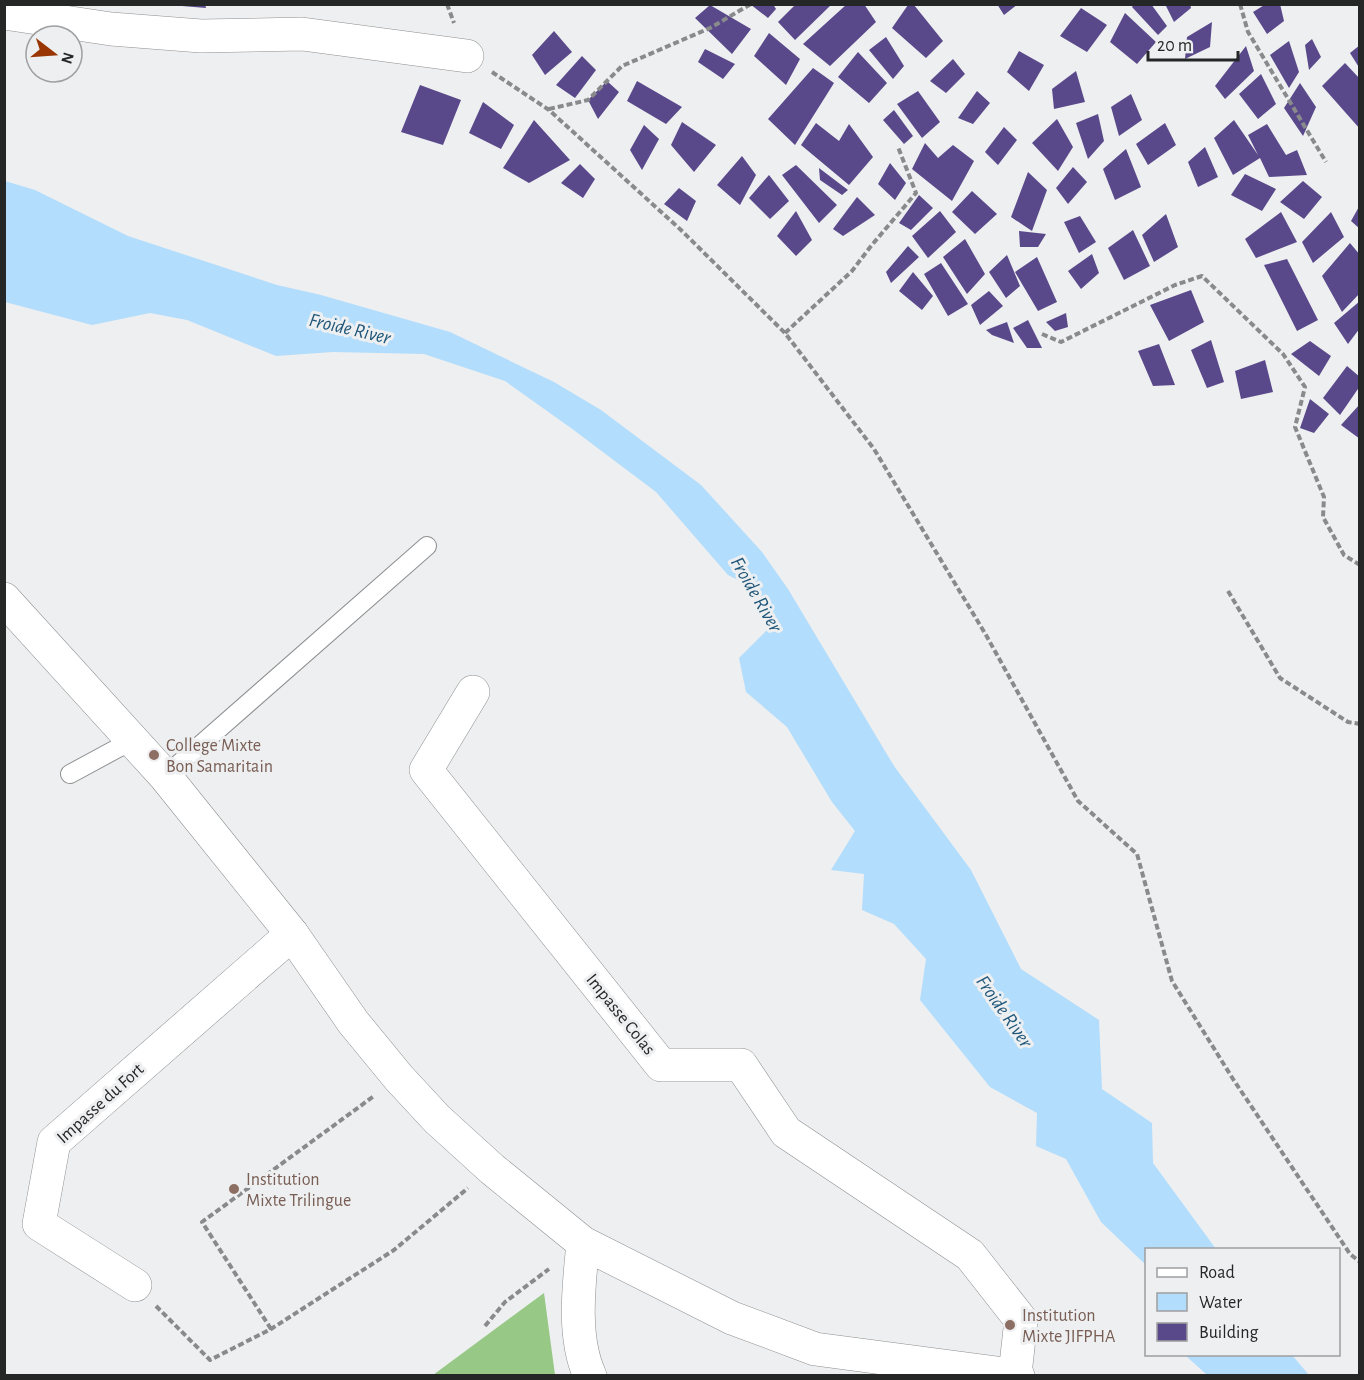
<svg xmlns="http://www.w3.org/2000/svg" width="1364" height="1380" font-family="'Alegreya Sans',sans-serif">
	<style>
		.forest { fill: #97c886 }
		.water { fill: #b2ddfc }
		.building { fill: #5a498a }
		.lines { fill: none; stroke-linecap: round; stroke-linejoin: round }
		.service-casing { stroke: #8e8f90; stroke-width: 20 }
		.minor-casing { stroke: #8e8f90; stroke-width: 34 }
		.tertiary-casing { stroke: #8e8f90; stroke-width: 34 }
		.path { stroke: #898a8b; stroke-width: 4; stroke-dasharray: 6 3; stroke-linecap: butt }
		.service { stroke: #fff; stroke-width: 18 }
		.minor { stroke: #fff; stroke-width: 33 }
		.tertiary { stroke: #fff; stroke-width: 33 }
		.education-dot { fill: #8d6e63; stroke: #eeeff1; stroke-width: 2 }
		.labels { text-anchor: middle; stroke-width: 6; stroke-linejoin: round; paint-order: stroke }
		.education-label { font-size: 18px; fill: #785e54; stroke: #eeeff1; text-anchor: start }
		.street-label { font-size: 18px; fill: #252626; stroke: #eeeff1 }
		.water-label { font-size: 20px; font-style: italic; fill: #1f5679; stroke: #eeeff1 }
	</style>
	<rect width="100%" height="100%" fill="#eeeff1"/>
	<path class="forest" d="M544,1293L555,1375H433Z"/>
	<path class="water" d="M5,181L35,190L128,236L277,285L321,295L450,332L554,382L601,410L701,485L762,552L788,589L894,766L971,870L1021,969L1099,1020L1102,1089L1152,1123L1153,1163L1216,1249L1146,1250V1265L1101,1222L1066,1159L1036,1146L1037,1113L990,1087L920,1000L926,959L894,924L862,910L864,874L831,870L855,831L832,802L787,727L746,692L739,658L771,626L748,585L728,575L656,492L571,428L505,381L424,354L333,352L276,356L187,320L150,313L92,325L5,302Z
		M1185,1355H1292L1309,1375H1207Z"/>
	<path class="building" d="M182,4H205L206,8L182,6Z
		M750,4H773L776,9L768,18Z
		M796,4H832L795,40L778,22Z
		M847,4H864L876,22L830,66L803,44Z
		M997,4H1018L1004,15Z
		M1134,4H1151L1167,26L1158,35L1132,7Z
		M1165,4H1190L1191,8L1174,22Z
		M1266,4H1280L1284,21L1267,34L1253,12Z
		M710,5L751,29L732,54L695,18Z
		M908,5H914L943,41L926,58L892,28Z
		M1081,8L1107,25L1087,52L1060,36Z
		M1125,13L1156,42L1137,64L1110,42Z
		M1212,22L1210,47L1185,59L1187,37Z
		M554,31L572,52L545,75L532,55Z
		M769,33L800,59L786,85L754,56Z
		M886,37L904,66L893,79L869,50Z
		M1312,39L1321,57L1309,70L1305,45Z
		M1289,41L1299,72L1289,88L1270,55Z
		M1360,45V69L1350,53Z
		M1246,46L1254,71L1225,99L1215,86Z
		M705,49L735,64L723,79L698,62Z
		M1019,51L1044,65L1029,91L1007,72Z
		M858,52L887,83L869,103L838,77Z
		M582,56L596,70L575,98L556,85Z
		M953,59L965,74L946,93L930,81Z
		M1345,63L1360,79V129L1322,86Z
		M813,68L834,83L795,145L768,119Z
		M1076,71L1085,102L1054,109L1052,89Z
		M1261,74L1276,104L1258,119L1239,94Z
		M607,81L619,92L598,119L588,100Z
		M637,81L682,107L666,124L627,101Z
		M1300,83L1316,107L1303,136L1284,108Z
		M420,85L461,100L443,145L401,132Z
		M918,91L940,122L922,138L897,104Z
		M977,91L990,103L973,124L958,118Z
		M1131,94L1142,120L1119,136L1111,107Z
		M483,102L514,125L501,149L469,133Z
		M894,110L913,136L904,144L883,120Z
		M1098,114L1104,141L1088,159L1076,123Z
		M1057,119L1073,147L1058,171L1032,143Z
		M534,120L570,160L529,183L503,168Z
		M1234,120L1258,155L1248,135L1267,124L1286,155L1297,150L1307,175L1269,177L1260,158L1233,175L1214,138Z
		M682,122L716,145L694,172L671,145Z
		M816,123L839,141L849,124L873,157L849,185L801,145Z
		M1165,123L1176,145L1148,165L1136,144Z
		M644,125L659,139L642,170L630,150Z
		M1004,127L1017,140L998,165L985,152Z
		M925,143L938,158L953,145L974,161L952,201L912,169Z
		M1205,147L1218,177L1198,187L1188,162Z
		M1126,149L1141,187L1115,200L1103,169Z
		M742,156L756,175L740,205L717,185Z
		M890,163L906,183L895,200L878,184Z
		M580,164L595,179L583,198L561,183Z
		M796,165L837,205L819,223L782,175Z
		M1073,167L1087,182L1068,204L1056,188Z
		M819,168L848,190L842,195L820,180Z
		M1028,172L1047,190L1032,231L1011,217Z
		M1245,174L1276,189L1262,211L1231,195Z
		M769,175L789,201L770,219L749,198Z
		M1303,181L1322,197L1304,219L1280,202Z
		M679,188L696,201L687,221L664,204Z
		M972,191L997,214L975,234L952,212Z
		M919,195L933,208L911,230L899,223Z
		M857,197L875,215L843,236L833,229Z
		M1360,205V229L1351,221Z
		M796,211L812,240L796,256L777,236Z
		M940,211L956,232L928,258L912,236Z
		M1281,212L1297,242L1256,258L1245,239Z
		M1331,212L1344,237L1313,263L1302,242Z
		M1166,214L1178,247L1154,262L1142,235Z
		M1080,216L1096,242L1079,253L1064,222Z
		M1133,230L1150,266L1124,280L1108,248Z
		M1019,231L1046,234L1038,247H1020Z
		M965,239L985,274L967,294L943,257Z
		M1350,243L1360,255V293L1342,312L1322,276Z
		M908,246L919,257L891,283L886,272Z
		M1092,254L1099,273L1081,289L1068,271Z
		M1007,255L1020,286L1006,298L989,272Z
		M1037,257L1057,302L1038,311L1015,272Z
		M1287,259L1318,320L1297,331L1264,265Z
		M941,263L968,304L948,316L924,274Z
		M913,272L933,296L922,310L899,291Z
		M1191,290L1204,322L1169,341L1150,305Z
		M989,291L1003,306L980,325L971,305Z
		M1360,301V328L1348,344L1334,323Z
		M1066,313L1068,327L1055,331L1046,322Z
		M1028,320L1042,348H1027L1013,328Z
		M1007,322L1014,343L992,335L986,330Z
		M1211,340L1224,382L1207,388L1191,350Z
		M1310,341L1331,356L1319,376L1291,354Z
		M1159,344L1175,385L1153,386L1138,351Z
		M1265,360L1273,392L1241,399L1235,371Z
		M1347,366L1360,377V386L1340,415L1323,398Z
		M1310,399L1329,414L1314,433L1300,428Z
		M1360,404V439L1341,425Z"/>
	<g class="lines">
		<g class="service-casing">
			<path id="service" d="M70,774L131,741
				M165,776L427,546"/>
		</g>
		<g class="minor-casing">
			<path id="minor" d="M4,13L111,29L201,36L302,34L467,56
				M473,692L426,770L661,1065H741L786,1132L970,1255L1021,1320L1015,1374
				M135,1285L39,1224L54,1142L292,934"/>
		</g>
		<g class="tertiary-casing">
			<path id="tertiary" d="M4,599L165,776L292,934L353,1022L399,1078L437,1119L492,1169L583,1243L732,1318L815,1349L1018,1376
				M583,1243C579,1284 572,1337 590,1376"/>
		</g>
		<path class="path" d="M447,4L454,23
			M1240,4L1248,32L1326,162
			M492,72L549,110L681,230L785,333L874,449L986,635L1078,801L1137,854L1172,981L1233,1079L1350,1254L1360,1262
			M549,109L588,100L622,66L710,28L751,4
			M785,333L852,271L871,246L916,193L898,147
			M1042,334L1061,342L1175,285L1202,276L1283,354L1305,387L1295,427L1324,497L1323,517L1344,555L1360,565
			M1228,591L1280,678L1348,722L1360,724
			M156,1306L210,1360L271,1329L394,1250L468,1188
			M485,1326L505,1302L549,1269
			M271,1329L202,1222L374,1096"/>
		<use href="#service" class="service"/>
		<use href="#minor" class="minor"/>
		<use href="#tertiary" class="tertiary"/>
	</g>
	<g class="education-dot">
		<circle cx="154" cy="755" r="6"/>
		<circle cx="234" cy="1189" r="6"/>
		<circle cx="1010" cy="1325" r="6"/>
	</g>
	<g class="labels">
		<g class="education-label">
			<text x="166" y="751">College Mixte<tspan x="166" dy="21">Bon Samaritain</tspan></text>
			<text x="246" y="1185">Institution<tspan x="246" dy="21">Mixte Trilingue</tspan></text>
			<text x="1022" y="1321">Institution<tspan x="1022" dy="21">Mixte JIFPHA</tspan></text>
		</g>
		<g class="street-label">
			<text transform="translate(621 1014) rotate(51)" y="6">Impasse Colas</text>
			<text transform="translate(100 1103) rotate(-42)" y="6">Impasse du Fort</text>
		</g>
		<g class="water-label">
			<text transform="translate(350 328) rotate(13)" y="7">Froide River</text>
			<text transform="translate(757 594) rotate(60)" y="7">Froide River</text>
			<text transform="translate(1005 1011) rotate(55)" y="7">Froide River</text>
		</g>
	</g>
	<rect width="1364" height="1380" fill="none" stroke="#252626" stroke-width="12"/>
	<rect x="1145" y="1248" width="195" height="108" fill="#eeeff1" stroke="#9e9fa0" stroke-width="1.5"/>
	<rect x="1157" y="1268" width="30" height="9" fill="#ffffff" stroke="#9e9fa0" stroke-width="1.5"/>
	<text x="1199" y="1278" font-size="18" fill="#252626">Road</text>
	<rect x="1157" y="1293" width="30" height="18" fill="#b2ddfc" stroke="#9e9fa0" stroke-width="1.5"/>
	<text x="1199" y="1308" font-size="18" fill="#252626">Water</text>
	<rect x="1157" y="1323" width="30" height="18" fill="#5a498a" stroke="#9e9fa0" stroke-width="1.5"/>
	<text x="1199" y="1338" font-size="18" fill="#252626">Building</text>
	<g transform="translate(54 54) rotate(107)"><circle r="28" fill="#eeeff1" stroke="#9e9fa0" stroke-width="1.5"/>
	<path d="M0-4.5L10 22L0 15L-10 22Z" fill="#9a3504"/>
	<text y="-9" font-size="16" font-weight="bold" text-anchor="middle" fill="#252626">N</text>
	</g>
	<path d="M1148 51v9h90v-9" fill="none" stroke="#252626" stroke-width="3"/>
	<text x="1157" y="51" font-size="18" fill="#252626" stroke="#eeeff1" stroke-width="4.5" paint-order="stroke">20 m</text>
</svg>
